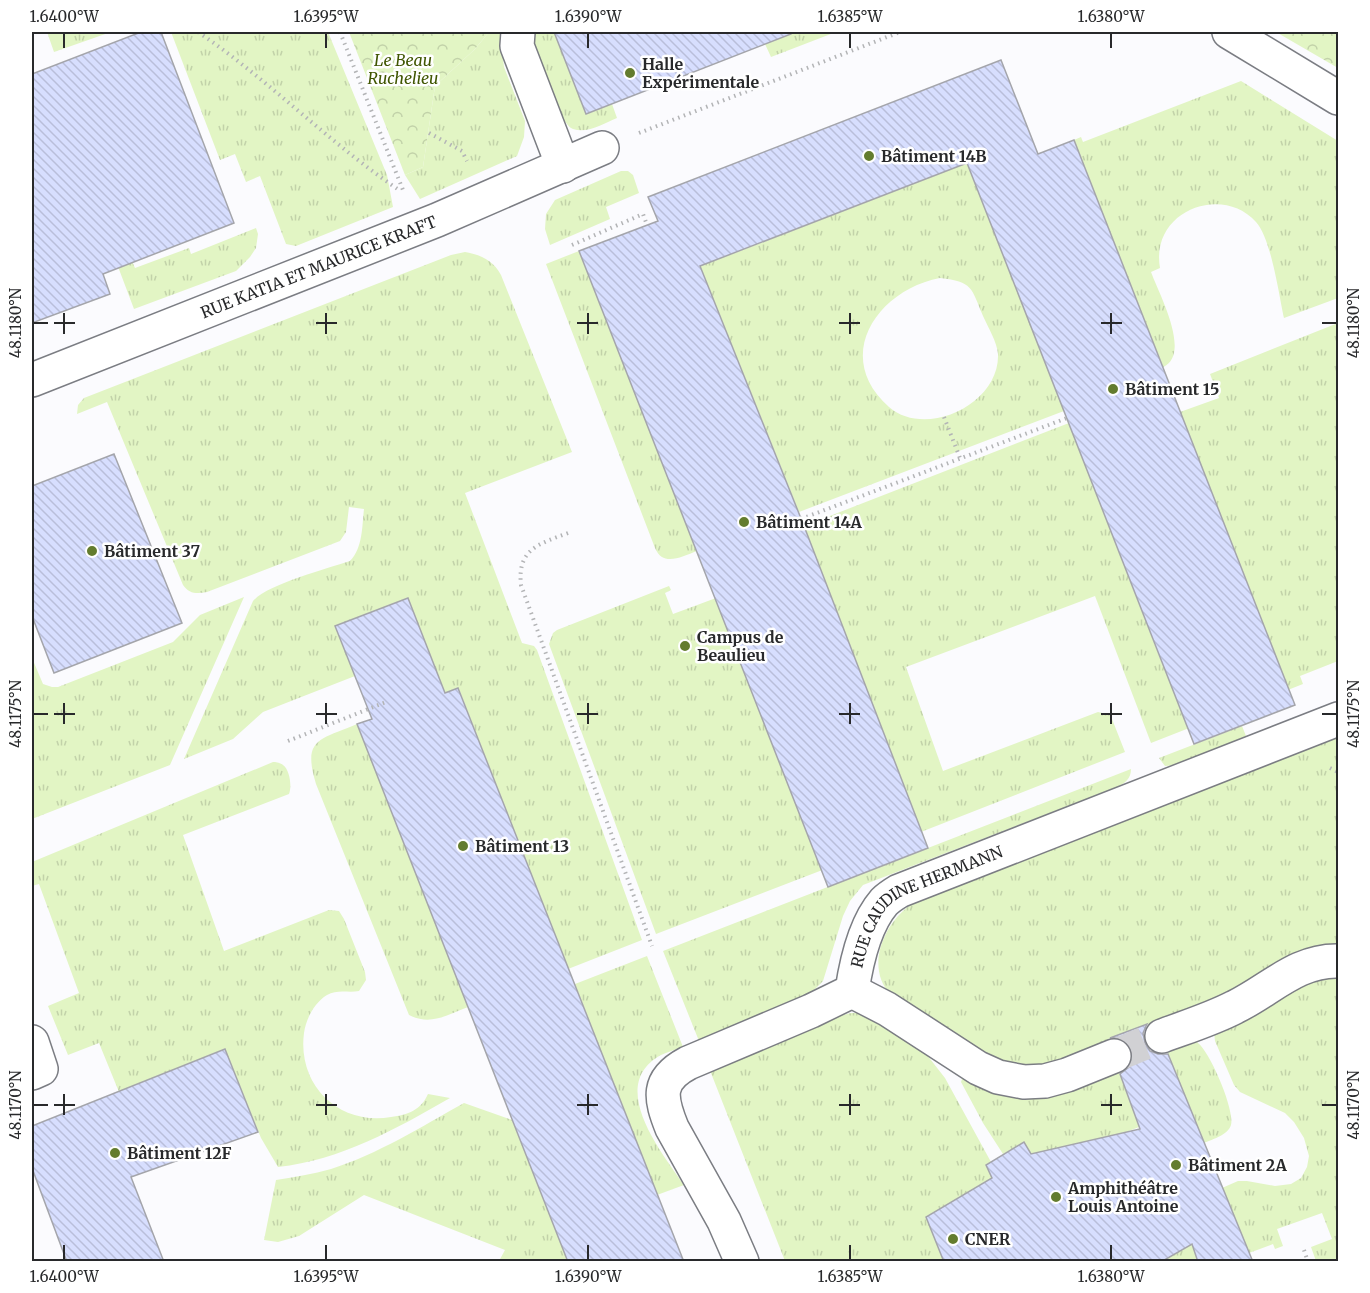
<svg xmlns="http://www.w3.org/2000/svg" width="1370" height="1293" font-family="Merriweather,serif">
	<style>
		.grass { fill: url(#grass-tufts); fill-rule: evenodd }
		.park { fill: url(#park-crowns) }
		.building { fill: url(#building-back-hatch); stroke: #a4a5ab; stroke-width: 1.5 }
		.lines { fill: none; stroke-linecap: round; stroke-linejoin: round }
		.minor-tunnel { stroke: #d1d1d4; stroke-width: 33; stroke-dasharray: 33 16; stroke-linecap: butt }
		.minor-casing { stroke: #7b7d83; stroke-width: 36 }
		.path { stroke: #b3b4b6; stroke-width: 4; stroke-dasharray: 1.5 4.5; stroke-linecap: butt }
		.minor { stroke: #fff; stroke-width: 33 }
		.ticks { fill: none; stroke: #28292b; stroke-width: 2 }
		.poi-dot { fill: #637c2e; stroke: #fff; stroke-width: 2 }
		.labels { text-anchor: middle; stroke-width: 5; stroke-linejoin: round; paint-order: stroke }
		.park-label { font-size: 16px; font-style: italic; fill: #405602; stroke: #fff }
		.poi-label { font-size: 16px; font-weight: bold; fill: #28292b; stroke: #fff; text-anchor: start }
		.street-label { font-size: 16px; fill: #28292b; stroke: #fff }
		.neatline { fill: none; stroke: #28292b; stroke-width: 2 }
		.ticks-label { font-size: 15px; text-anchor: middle; fill: #28292b }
	</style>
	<defs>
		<pattern id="grass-tufts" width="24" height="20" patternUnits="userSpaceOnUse" patternTransform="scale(1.5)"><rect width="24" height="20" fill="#e2f5c4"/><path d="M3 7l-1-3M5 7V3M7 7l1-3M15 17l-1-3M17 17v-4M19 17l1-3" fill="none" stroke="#c2d2a9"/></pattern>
		<pattern id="park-crowns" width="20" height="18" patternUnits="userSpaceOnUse" patternTransform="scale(1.5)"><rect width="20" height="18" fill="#e2f5c4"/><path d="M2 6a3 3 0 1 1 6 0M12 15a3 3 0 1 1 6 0" fill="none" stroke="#c2d2a9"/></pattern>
		<pattern id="building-back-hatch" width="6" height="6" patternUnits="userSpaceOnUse" patternTransform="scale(1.5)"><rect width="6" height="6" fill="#d7defe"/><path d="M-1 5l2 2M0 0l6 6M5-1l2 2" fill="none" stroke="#b9beda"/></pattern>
	</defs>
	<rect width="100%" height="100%" fill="#fbfbfe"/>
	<path class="grass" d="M47,32H111L54,52Z
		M171,32H328L387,175L393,207L296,246L286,244L260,176L246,182L235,154L220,160Z
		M489,32H504L501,42L504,67L525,121L524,137L517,156L420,199L405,175L423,167L435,86L475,49Z
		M531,32H554L586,113L612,104L617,118C604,123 588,134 573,129C560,124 535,61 532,46C531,41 531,36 531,32Z
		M797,32H836L771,57L765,44Z
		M1241,81L1338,141V298L1284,318C1279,295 1271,238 1256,222C1223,184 1150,210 1160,268L1151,272C1159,294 1192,354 1163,367L1074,140L1081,137L1083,142Z
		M967,163L1064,411L799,512L696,256L735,253ZM940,278C973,282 971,287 983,316C988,327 997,342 998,354C1000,404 926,439 889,407C832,357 877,290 940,278Z
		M621,171H628L633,175L639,193L606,207L610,219L550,245L545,229L546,214L555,200Z
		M256,228L258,234L256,248L250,257L236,271L134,309L117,264L131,259L135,268L189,248L191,254Z
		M579,251L697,551C681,557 663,567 655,548L546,264Z
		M465,252C481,255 493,260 501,275L572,452L465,493L522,643L534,646L537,650L642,940L568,969L459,689L429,699L355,676L263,712L233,739L184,759L253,601C268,584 326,569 350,561C363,548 362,526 364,509L349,507L346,532L340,541L207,592C197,594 189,594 183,585L107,402L77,414L78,405L84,398L451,255Z
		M1338,323V661L1300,676L1303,684L1247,706L1180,412L1219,398L1210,374Z
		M1069,423L1163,666L1230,712L1151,743L1095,596L906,667L943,771L1098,712L1110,715L1112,719L1125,752L880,848L906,792L804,526Z
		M669,586L671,590L665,593L673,614L716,598L864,854L656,934L549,644L553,633L557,630Z
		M244,597L170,765L32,819V658L43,684L52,687H58L173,642L200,615Z
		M357,724L468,1007C447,1015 431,1026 409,1015L316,784C302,738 320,740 357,724Z
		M1242,726L1246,736L1177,765L1165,766L1159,758Z
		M1338,737V949L1237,992L1108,1039L1109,1042L1046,1067L1011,1069L891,995C865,968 883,925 910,905Z
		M273,762C276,762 281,763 283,765C290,770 292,787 289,794L183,835L224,951L329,910L339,911L344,919L365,972L366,980L359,991C348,993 337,989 327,995C314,1003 306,1019 304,1033C297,1086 340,1126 391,1117C408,1115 421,1110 428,1094L450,1098C396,1129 341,1160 278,1167L261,1138L225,1049L119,1092L99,1043L68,1055L48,1006L79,993L39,884L32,886V862Z
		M1131,769C1131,779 1125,783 1117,787L863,885L850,901L843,916L823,981L808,996L699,1041L663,951Z
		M647,956L683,1047C675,1050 667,1052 661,1055C606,1085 662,1153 684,1185L657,1195L575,984Z
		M1338,974V1261H1316L1311,1247L1332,1239L1322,1213L1277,1229L1283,1246L1275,1249L1273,1244L1249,1253L1222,1188L1238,1181H1247L1275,1186L1291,1184L1301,1178L1307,1167L1309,1156L1304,1138L1294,1122L1285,1113L1240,1092L1234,1085L1215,1041L1214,1032L1283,990Z
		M851,1013H862L914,1042L927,1055L945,1078L991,1162L986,1165L992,1178L926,1217L944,1261H785L709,1068L823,1020Z
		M1190,1038C1190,1039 1198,1042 1198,1043C1210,1052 1235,1110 1231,1125C1228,1135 1213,1139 1204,1143L1166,1049Z
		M1118,1066L1122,1079L1147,1124L1126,1132L1037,1153L1008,1171L1024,1143L1003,1154L983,1123L961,1082L963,1076Z
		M464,1103L512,1120L568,1261H499L505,1250L364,1195L299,1236L278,1242L264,1240L276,1180C295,1177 313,1174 331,1169C378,1154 421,1127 464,1103Z
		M1189,1236L1198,1261L1161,1262Z"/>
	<path class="park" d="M349,32H489L475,49L435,86L423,167L405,175Z
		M1276,32H1338V68Z"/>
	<path class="building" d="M141,32H161L234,223L103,274L110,294L32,323V74Z
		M554,32H791V34L586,114Z
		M1001,60L1038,154L1074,140L1295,705L1194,744L967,163L700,266L804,526L928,848L828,887L579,251L658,221L648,197Z
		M114,454L182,623L54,673L32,616V486Z
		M408,598L445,693L458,688L684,1262H568L357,724L372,719L335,626Z
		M1147,1024L1143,1033L1145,1043L1150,1051L1158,1054H1168L1253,1262H1198L1192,1244L1161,1262H944L926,1217L992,1178L986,1165L1024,1142L1031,1154L1140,1129L1120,1074L1129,1067L1133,1058L1132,1050L1125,1041L1117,1038H1110Z
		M225,1049L258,1132L131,1177L164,1262H67L32,1168V1126Z"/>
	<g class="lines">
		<path class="minor-tunnel" d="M1114,1056L1162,1036"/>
		<g class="minor-casing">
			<g id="minor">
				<path d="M518,32L517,46L563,166"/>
				<path d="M1229,32L1338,98"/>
				<path id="s1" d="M32,380L437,220L602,148"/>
				<path d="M852,991L887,1009L978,1068L998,1077L1024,1082L1045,1081L1067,1075L1114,1056"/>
				<path d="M1162,1036C1186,1027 1212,1019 1235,1007C1270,990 1297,960 1338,961"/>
				<path d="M32,1042L41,1069L32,1073"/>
				<path id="s2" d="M742,1262L724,1221L672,1128C660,1098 656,1080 688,1063L811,1011L852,991C856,964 865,924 884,902C888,898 894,894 899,891L1338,719"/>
			</g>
		</g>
		<path class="path" d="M198,32C269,80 328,142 399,190
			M340,32L403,190
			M429,133L462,151L467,161
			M639,133L900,32
			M572,245L643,214L647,225
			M944,417L960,458
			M801,519L1067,418
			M568,533C539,544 517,549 521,585L652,946
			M288,741L386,702
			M1330,768L1338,772
			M1304,1250L1308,1262"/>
		<use href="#minor" class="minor"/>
	</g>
	<path class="ticks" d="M64,33V48M326,33V48M588,33V48M850,33V48M1111,33V48M64,313V334M326,313V334M588,313V334M850,313V334M1111,313V334M33,323H48M54,323H75M316,323H337M577,323H598M839,323H860M1101,323H1122M1322,323H1337M64,703V724M326,703V724M588,703V724M850,703V724M1111,703V724M33,714H48M54,714H75M316,714H337M577,714H598M839,714H860M1101,714H1122M1322,714H1337M64,1094V1115M326,1094V1115M588,1094V1115M850,1094V1115M1111,1094V1115M33,1105H48M54,1105H75M316,1105H337M577,1105H598M839,1105H860M1101,1105H1122M1322,1105H1337M64,1245V1260M326,1245V1260M588,1245V1260M850,1245V1260M1111,1245V1260"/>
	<g class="poi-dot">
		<circle cx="630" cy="73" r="6"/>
		<circle cx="869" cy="156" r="6"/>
		<circle cx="1113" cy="389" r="6"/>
		<circle cx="744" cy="522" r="6"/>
		<circle cx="92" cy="551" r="6"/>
		<circle cx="685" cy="646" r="6"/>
		<circle cx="463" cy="846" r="6"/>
		<circle cx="115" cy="1153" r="6"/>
		<circle cx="1176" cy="1165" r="6"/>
		<circle cx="1056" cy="1197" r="6"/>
		<circle cx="953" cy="1239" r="6"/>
	</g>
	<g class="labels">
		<g class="park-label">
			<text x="403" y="66">Le Beau<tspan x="403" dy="18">Ruchelieu</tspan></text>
		</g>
		<g class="poi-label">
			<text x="642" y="70">Halle<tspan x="642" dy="18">Expérimentale</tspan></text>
			<text x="881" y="162">Bâtiment 14B</text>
			<text x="1125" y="395">Bâtiment 15</text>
			<text x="756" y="528">Bâtiment 14A</text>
			<text x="104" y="557">Bâtiment 37</text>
			<text x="697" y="643">Campus de<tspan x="697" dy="18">Beaulieu</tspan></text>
			<text x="475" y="852">Bâtiment 13</text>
			<text x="127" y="1159">Bâtiment 12F</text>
			<text x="1188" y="1171">Bâtiment 2A</text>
			<text x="1068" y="1194">Amphithéâtre<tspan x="1068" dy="18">Louis Antoine</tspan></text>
			<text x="965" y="1245">CNER</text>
		</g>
		<g class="street-label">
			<text dy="6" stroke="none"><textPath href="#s1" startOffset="308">RUE KATIA ET MAURICE KRAFT</textPath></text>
			<text dy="6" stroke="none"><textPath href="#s2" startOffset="532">RUE CAUDINE HERMANN</textPath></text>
		</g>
	</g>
	<rect width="1370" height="1293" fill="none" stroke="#ffffff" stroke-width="66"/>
	<rect x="33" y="33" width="1304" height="1227" class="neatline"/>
	<g class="ticks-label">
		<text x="64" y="22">1.6400°W</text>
		<text x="326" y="22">1.6395°W</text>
		<text x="588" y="22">1.6390°W</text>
		<text x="850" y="22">1.6385°W</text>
		<text x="1111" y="22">1.6380°W</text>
		<text transform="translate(16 323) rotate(-90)" y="5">48.1180°N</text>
		<text transform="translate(1354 323) rotate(-90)" y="5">48.1180°N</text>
		<text transform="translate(16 714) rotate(-90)" y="5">48.1175°N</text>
		<text transform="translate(1354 714) rotate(-90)" y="5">48.1175°N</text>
		<text transform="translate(16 1105) rotate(-90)" y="5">48.1170°N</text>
		<text transform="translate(1354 1105) rotate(-90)" y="5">48.1170°N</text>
		<text x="64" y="1282">1.6400°W</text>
		<text x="326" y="1282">1.6395°W</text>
		<text x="588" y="1282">1.6390°W</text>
		<text x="850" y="1282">1.6385°W</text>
		<text x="1111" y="1282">1.6380°W</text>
	</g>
</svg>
